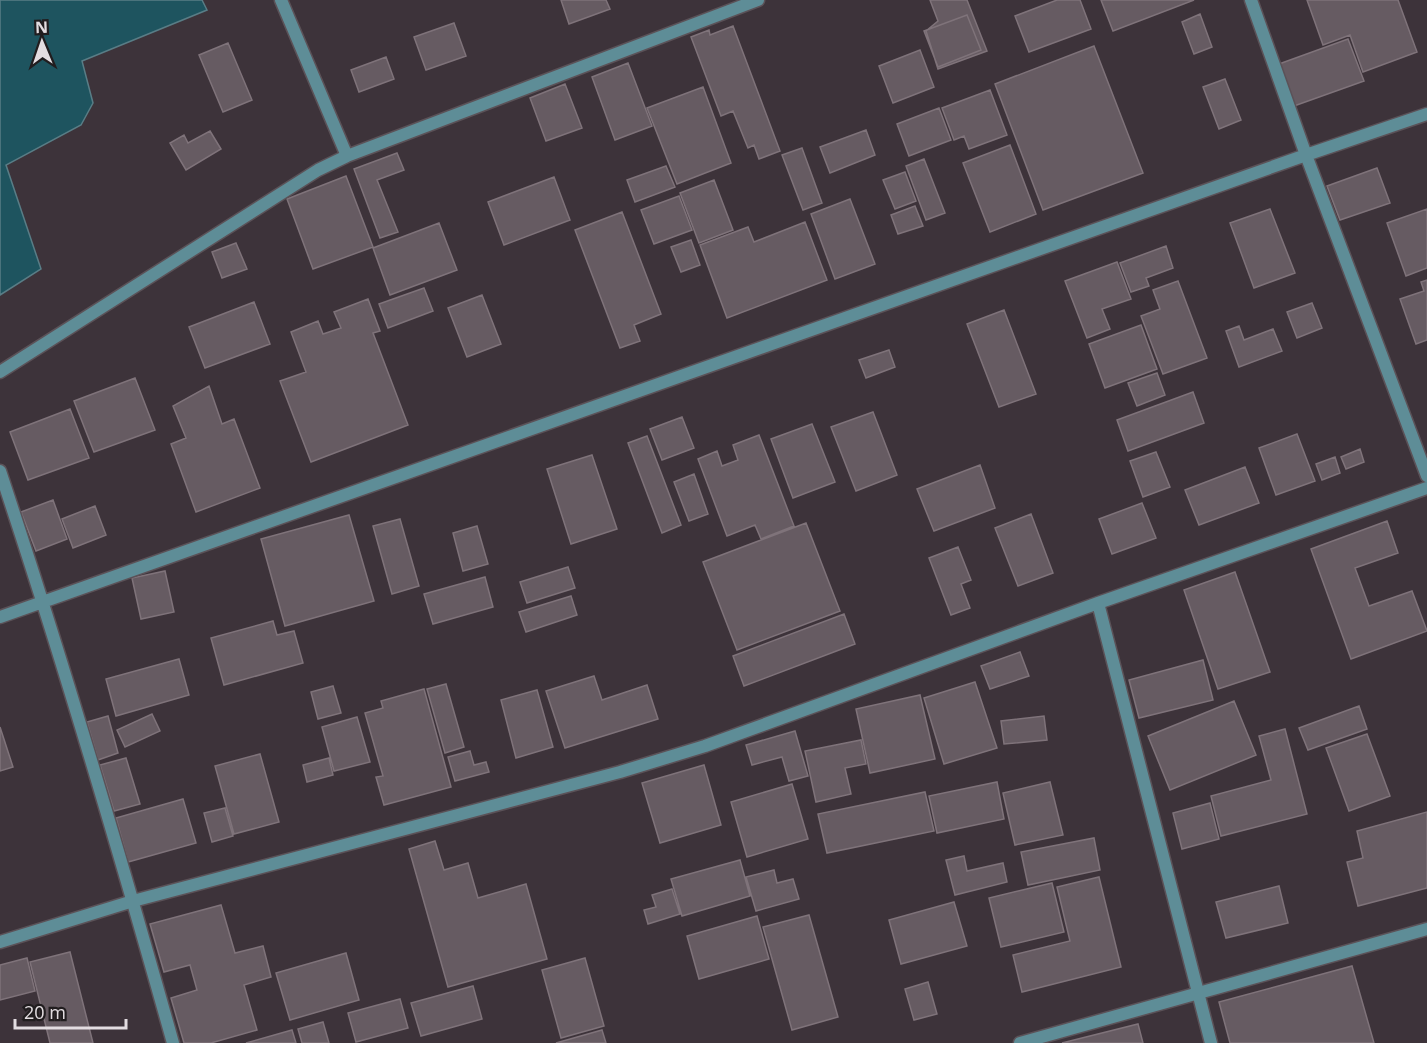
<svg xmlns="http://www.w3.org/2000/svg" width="1427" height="1043" font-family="'Open Sans',sans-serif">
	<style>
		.water { fill: #1e545f; stroke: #597d86; stroke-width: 1.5 }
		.building { fill: #665b62; stroke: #7f737a; stroke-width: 1.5 }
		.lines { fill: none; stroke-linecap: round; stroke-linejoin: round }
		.street-casing { stroke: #5b5258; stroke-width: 15 }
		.street { stroke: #5e8d97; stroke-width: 12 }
	</style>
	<rect width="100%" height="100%" fill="#3d333a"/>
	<path class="water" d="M0,0H202L207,10L82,61L93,103L81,125L6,165L41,269L0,295Z"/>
	<path class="building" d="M561,0H606L610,9L569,24Z
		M930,0H967L987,51L938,69L926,31L938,21Z
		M1057,0H1080L1091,29L1029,52L1015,16Z
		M1101,0H1194L1113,31Z
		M1307,0H1398L1417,52L1363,72L1350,35L1323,45Z
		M1200,14L1212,47L1194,54L1182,22Z
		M967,15L981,50L938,67L924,31Z
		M454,23L466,56L426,70L414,37Z
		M733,26L780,151L759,159L754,145L748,148L733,111L721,116L691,37L709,30L710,35Z
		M1348,39L1364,81L1294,106L1279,64Z
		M228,43L252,100L223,112L199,55Z
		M1094,46L1143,173L1043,210L995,84Z
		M920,50L934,87L893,103L879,66Z
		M386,57L394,79L359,92L351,70Z
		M628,63L652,126L615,140L592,77Z
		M1225,79L1241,120L1219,129L1203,87Z
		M565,84L582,128L546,141L530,98Z
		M703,87L731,163L677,184L647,108Z
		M990,90L1007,135L969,149L964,136L954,140L942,108Z
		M939,108L951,140L909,156L897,124Z
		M866,130L875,155L830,173L820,147Z
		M210,131L221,149L186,170L170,143L184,135L188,143Z
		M1010,145L1036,214L990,232L963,163Z
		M802,148L822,203L803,210L782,155Z
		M397,153L404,170L377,180L398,232L380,238L354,169Z
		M924,159L945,213L926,220L906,166Z
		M666,166L675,187L635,202L627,180Z
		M1377,168L1390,203L1340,220L1327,186Z
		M905,172L916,201L895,209L883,180Z
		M346,176L373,247L313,269L287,199Z
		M554,177L570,220L504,245L488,202Z
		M714,180L733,230L699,243L680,193Z
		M679,196L692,230L654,244L641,210Z
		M850,199L875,264L835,279L811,214Z
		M915,206L923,226L898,234L891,215Z
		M1270,209L1295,273L1254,288L1230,223Z
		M1427,209V268L1406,276L1387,223Z
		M622,212L661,314L634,325L640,341L620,348L575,230Z
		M805,222L827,280L727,318L700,245L748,227L754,242Z
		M439,223L457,270L390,295L373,248Z
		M691,240L700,265L681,272L671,247Z
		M236,243L247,269L222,278L212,252Z
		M1166,246L1173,268L1146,278L1149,286L1131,292L1120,263Z
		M1117,262L1131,299L1102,309L1110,329L1087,338L1065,281Z
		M1427,280V340L1416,344L1400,299L1424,291L1421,282Z
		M1178,281L1207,358L1163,374L1141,316L1160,309L1153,290Z
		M424,288L433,311L388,328L379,304Z
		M482,295L501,344L467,357L448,308Z
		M368,299L380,331L373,333L408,425L311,462L280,381L306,372L291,332L318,321L323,334L341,328L334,312Z
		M254,302L270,344L205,368L189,327Z
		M1312,303L1322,328L1297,338L1287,312Z
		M1004,310L1036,394L999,407L967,324Z
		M1141,325L1157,369L1105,388L1089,344Z
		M1239,326L1244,340L1273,329L1282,351L1239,367L1226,331Z
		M889,350L895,367L866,378L859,360Z
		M1157,373L1165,395L1137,406L1128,383Z
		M135,378L155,430L94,452L74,401Z
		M209,386L222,424L234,419L260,488L196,512L171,444L186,438L173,406Z
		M1193,392L1204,423L1128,451L1117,420Z
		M70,409L89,458L28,480L10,432Z
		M873,412L897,475L856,491L831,427Z
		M682,417L694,448L662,460L650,429Z
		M812,424L835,482L793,498L771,439Z
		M1297,434L1315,481L1276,495L1259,448Z
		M759,435L794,526L761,539L755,525L727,536L698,459L717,451L722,466L738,460L733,445Z
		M647,436L681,525L662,533L628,443Z
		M1360,449L1364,462L1346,469L1341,457Z
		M1156,452L1170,487L1143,497L1130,461Z
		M592,455L617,529L571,544L547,469Z
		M1335,457L1340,473L1322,480L1316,464Z
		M980,465L995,508L934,531L917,489Z
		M1245,467L1259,503L1199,525L1185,490Z
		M694,474L708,514L689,521L674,482Z
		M53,500L67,539L36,551L21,512Z
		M1142,503L1156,538L1112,554L1099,519Z
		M95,506L106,535L73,548L62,519Z
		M1031,514L1053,573L1018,586L995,528Z
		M349,515L374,601L285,626L261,539Z
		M400,519L419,586L392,594L373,526Z
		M1387,521L1398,553L1355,568L1369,606L1412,591L1427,631L1351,659L1311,549Z
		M806,523L840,611L737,650L703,562Z
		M477,526L488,564L463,571L453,533Z
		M958,547L971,580L961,584L970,608L951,615L929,558Z
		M568,567L575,588L527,603L520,582Z
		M165,571L174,612L141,619L132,578Z
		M1235,572L1270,672L1218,689L1184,590Z
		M485,577L493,607L433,624L424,594Z
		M571,596L577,615L526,632L519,612Z
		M844,614L855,644L744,686L733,656Z
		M273,621L277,635L294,631L303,663L224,685L211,638Z
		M1020,652L1029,676L990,689L981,666Z
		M179,659L189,695L116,716L106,679Z
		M1203,660L1213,700L1139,718L1129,680Z
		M594,676L602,700L647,685L658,719L565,748L546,691Z
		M975,682L997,748L944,764L924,698Z
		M446,684L464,747L445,753L427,689Z
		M333,686L341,713L318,719L311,692Z
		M424,689L451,787L384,805L376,777L383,776L365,713L383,708L381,701Z
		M537,690L553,747L516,758L501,700Z
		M920,695L935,759L870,773L856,709Z
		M1234,701L1256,755L1170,790L1148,736Z
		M1359,706L1367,729L1308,750L1299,728Z
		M152,714L160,731L125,747L117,730Z
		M108,716L118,753L98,760L87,722Z
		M1044,716L1047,740L1004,744L1001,721Z
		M357,717L370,762L334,771L322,727Z
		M0,727L13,767L0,771Z
		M1285,729L1307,814L1221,836L1211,796L1271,780L1259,736Z
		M795,731L808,776L789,781L782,757L752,765L746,745Z
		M1367,734L1390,796L1349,811L1326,748Z
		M861,740L866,764L845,768L851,794L816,802L805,751Z
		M470,751L474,765L486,762L489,772L455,781L448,757Z
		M260,754L279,822L234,834L215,766Z
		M126,758L140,804L114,811L100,765Z
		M329,758L333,775L307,782L303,765Z
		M704,765L721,825L660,843L642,783Z
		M997,782L1004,819L937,833L929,796Z
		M1050,782L1063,835L1015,845L1003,793Z
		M792,784L808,839L747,857L731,802Z
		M925,792L934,831L827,853L818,814Z
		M183,799L196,843L128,862L116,818Z
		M1210,803L1219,839L1182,849L1173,813Z
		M225,808L233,836L212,842L204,813Z
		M1427,812V888L1358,906L1347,862L1363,858L1357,831Z
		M1094,838L1100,870L1028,885L1021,852Z
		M435,841L444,870L468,863L478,898L526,884L547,959L448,987L409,849Z
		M964,856L967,871L1003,863L1007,882L955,895L946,860Z
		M740,860L750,896L682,916L671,879Z
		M774,870L777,883L793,879L799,899L756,911L746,877Z
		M1099,877L1121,967L1022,992L1013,955L1070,941L1057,887Z
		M1052,883L1064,932L1001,947L989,898Z
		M1279,886L1288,923L1226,938L1216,902Z
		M672,889L680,914L648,924L644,910L656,907L652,895Z
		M954,902L967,946L901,964L889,920Z
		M221,905L235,953L263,946L271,977L244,985L257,1030L211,1043H184L171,998L197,990L190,965L164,972L150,924Z
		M809,915L838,1017L792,1030L763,927Z
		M757,916L769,959L699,979L687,936Z
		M70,952L93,1043H50L30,962Z
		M346,953L359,1000L290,1020L276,973Z
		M27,958L35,991L0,1000V965Z
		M585,958L604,1026L561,1038L542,970Z
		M1352,966L1374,1043H1230L1219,1002Z
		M928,982L937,1014L914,1020L905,989Z
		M473,986L482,1019L421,1036L411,1003Z
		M400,999L408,1028L356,1042L348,1013Z
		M323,1022L329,1043H302L298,1029Z
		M1138,1024L1143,1043H1062Z
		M292,1030L296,1043H246Z
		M602,1030L606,1043H556Z"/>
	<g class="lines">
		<g class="street-casing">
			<path id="street" d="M281,0L347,156
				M1251,0L1306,155L1427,476
				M0,372L318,170L347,156L758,0
				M0,471C63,660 119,851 173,1043
				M1098,603L1211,1043
				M0,617L1306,155L1427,114
				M0,942L133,901L620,772L705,746L1098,603L1427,488
				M1020,1043L1427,929"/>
		</g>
		<use href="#street" class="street"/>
	</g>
	<g transform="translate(42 42) rotate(358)" stroke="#211d1f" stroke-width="4.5" paint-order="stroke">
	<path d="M0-4.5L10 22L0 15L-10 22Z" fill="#e3dde1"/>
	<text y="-9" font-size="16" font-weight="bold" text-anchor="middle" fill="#e3dde1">N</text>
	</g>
	<path d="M15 1019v9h111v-9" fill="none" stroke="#e3dde1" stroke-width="3"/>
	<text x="24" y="1019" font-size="18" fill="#e3dde1" stroke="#211d1f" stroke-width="4.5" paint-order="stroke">20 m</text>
</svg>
